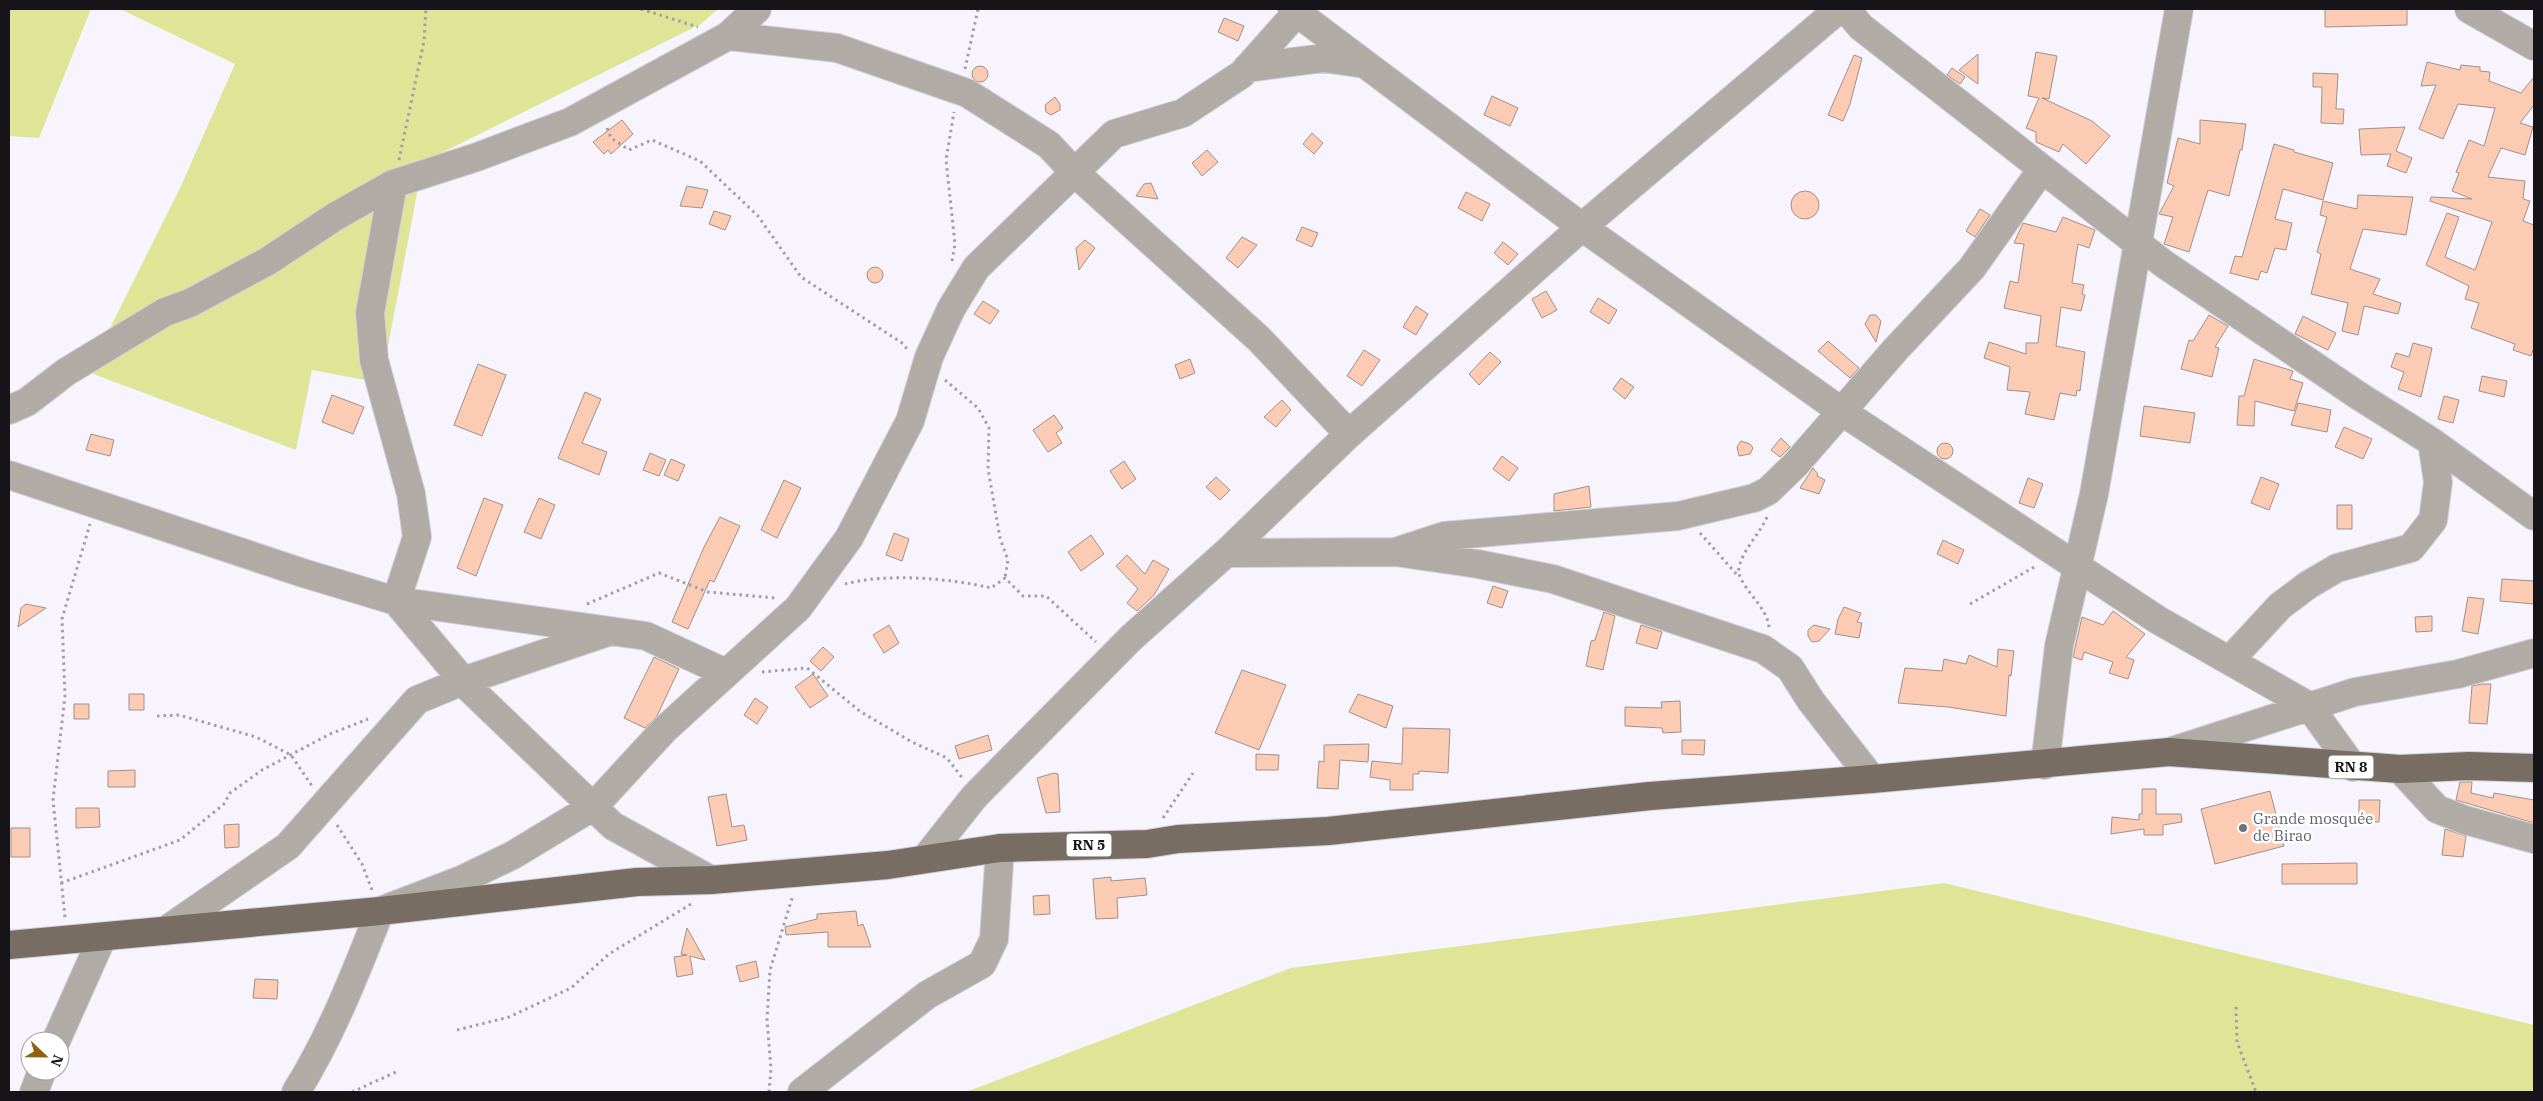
<svg xmlns="http://www.w3.org/2000/svg" width="2543" height="1101" font-family="'IBM Plex Serif',serif">
	<style>
		.green { fill: #dee596 }
		.building { fill: #fbcbb3; stroke: #a19189 }
		.lines { fill: none; stroke-linecap: round; stroke-linejoin: round }
		.minor-casing { stroke: #d4d0d9; stroke-width: 30 }
		.major-casing { stroke: #d4d0d9; stroke-width: 30 }
		.path { stroke: #a19ea6; stroke-width: 3; stroke-dasharray: 2.5 4; stroke-linecap: butt }
		.minor { stroke: #b1aba6; stroke-width: 28 }
		.major { stroke: #776d63; stroke-width: 28 }
		.worship-dot { fill: #6b7280; stroke: #fff; stroke-width: 2 }
		.labels { text-anchor: middle; stroke-width: 5; stroke-linejoin: round; paint-order: stroke }
		.shield { fill: #fff; stroke: #5c5a5e; stroke-width: 1 }
		.shield-label { font-size: 14px; font-weight: bold; fill: #161419 }
		.worship-label { font-size: 15px; fill: #5b616d; stroke: #fff; text-anchor: start }
	</style>
	<rect width="100%" height="100%" fill="#f8f4fe"/>
	<path class="green" d="M9,9H91L39,138L9,136Z
		M120,9H718L701,24L423,162L381,383L312,370L296,450L88,372L181,186L235,64Z
		M1944,883L2534,1025V1092H966L1291,968Z"/>
	<path class="building" d="M2325,9H2407V25L2325,27Z
		M1224,18L1244,26L1238,41L1218,32Z
		M2036,52L2057,56L2049,99L2042,98L2092,121L2110,136L2086,164L2063,144L2059,152L2036,142V132L2026,128L2039,98L2028,96Z
		M1978,54V84L1959,70Z
		M1854,55L1862,58L1850,104L1843,121L1828,115Z
		M2427,62L2460,70L2461,65L2480,67V71L2490,72L2489,81L2521,93L2534,77V105L2520,123L2533,127L2525,155L2501,148L2488,177L2525,181L2523,199L2530,201L2523,221L2534,225V347L2531,356L2513,350L2515,344L2471,328L2479,303L2465,299L2469,286L2426,265L2447,213L2459,217L2445,257L2475,270L2492,222L2430,201L2431,197L2472,199L2452,191L2459,173L2456,172L2469,140L2484,146L2495,108L2458,104L2443,139L2419,129L2436,85L2421,86Z
		M972 74a8 8 0 1 1 16 0a8 8 0 1 1-16 0Z
		M1952,68L1965,77L1960,84L1947,75Z
		M2313,73L2338,74L2336,109H2344L2343,124L2321,123L2322,87H2313Z
		M1492,96L1518,108L1510,126L1484,115Z
		M1055,97L1060,104V110L1051,115L1046,112L1045,105Z
		M622,120L633,134L611,154L608,150L604,154L593,142Z
		M2200,120L2246,124L2242,150H2240L2229,196L2208,190L2189,252L2164,244L2173,217L2159,214L2174,186L2167,183L2178,138L2200,144Z
		M2405,127L2396,151L2412,158L2406,173L2387,166L2391,154L2361,155L2359,129Z
		M1312,133L1323,143L1314,154L1303,144Z
		M2274,144L2294,150V152L2333,163L2323,200L2283,189L2275,219L2292,223L2286,250L2275,248L2267,273L2261,271L2258,280L2230,273L2235,256L2242,257Z
		M1207,150L1218,162L1202,176L1192,163Z
		M1151,183L1158,199L1136,196L1144,184Z
		M687,186L708,190L702,208L680,206Z
		M1791 205a14 14 0 1 1 28 0a14 14 0 1 1-28 0Z
		M1466,192L1490,204L1482,221L1458,208Z
		M2358,195L2413,197L2406,235L2363,229L2350,269L2380,279L2373,294L2401,303L2398,314L2364,306L2358,335L2342,331L2348,303L2311,294L2321,254L2317,252L2327,217L2320,215L2323,201L2357,209Z
		M1980,209L1990,215L1975,237L1966,231Z
		M714,211L731,216L725,230L709,224Z
		M2063,217L2095,230L2089,248L2078,244L2072,283L2084,285L2082,294L2085,295L2081,311L2061,307L2056,346L2085,352L2080,391L2077,390L2076,396L2060,393L2054,420L2025,414L2030,392L2007,390L2010,367L1984,358L1989,342L2026,354V343H2038L2041,316L2004,308L2010,281L2018,283L2024,244L2014,243L2023,223L2056,232Z
		M1302,227L1318,233L1312,247L1296,240Z
		M1242,237L1257,245L1238,268L1226,258Z
		M1085,240L1095,248L1079,270L1076,248Z
		M1503,242L1518,254L1508,265L1494,253Z
		M867 275a8 8 0 1 1 16 0a8 8 0 1 1-16 0Z
		M1546,291L1557,310L1542,318L1532,299Z
		M1598,298L1617,310L1609,324L1590,312Z
		M983,301L999,311L990,324L974,314Z
		M1416,306L1428,314L1416,335L1403,327Z
		M1870,315H1876L1881,321L1876,342L1865,324Z
		M2209,315L2228,326L2215,347L2219,348L2212,377L2181,369L2189,340L2193,341Z
		M2303,316L2336,333L2328,350L2295,334Z
		M1828,341L1859,368L1850,378L1818,351Z
		M2413,343L2432,348L2421,397L2398,389L2404,372L2391,367L2396,353L2409,357Z
		M1364,350L1380,360L1362,386L1347,376Z
		M1490,352L1501,362L1479,385L1469,374Z
		M1190,359L1195,373L1180,379L1175,365Z
		M2254,359L2293,371L2290,379L2303,383L2294,411L2255,401L2254,426L2237,425L2239,396H2244Z
		M478,364L506,375L482,436L454,425Z
		M2482,376L2507,381L2504,397L2479,391Z
		M1621,378L1634,387L1625,399L1613,389Z
		M585,392L601,399L582,443L607,452L599,475L558,458Z
		M332,395L364,407L353,434L322,422Z
		M2444,396L2459,400L2453,423L2438,419Z
		M1282,400L1291,410L1276,427L1264,417Z
		M2298,403L2331,410L2327,432L2291,425Z
		M2144,406L2195,413L2190,443L2140,436Z
		M1054,415L1063,428L1056,433L1062,443L1048,452L1033,430Z
		M2344,427L2372,439L2363,459L2335,447Z
		M91,434L114,440L110,456L86,450Z
		M1781,438L1790,447L1780,457L1771,450Z
		M1741,441L1750,444L1753,448L1750,454L1739,456L1737,447Z
		M1937 451a8 8 0 1 1 16 0a8 8 0 1 1-16 0Z
		M650,453L666,460L659,476L643,470Z
		M1502,456L1518,468L1509,481L1493,469Z
		M671,459L685,465L678,481L664,475Z
		M1124,461L1136,479L1122,489L1110,471Z
		M1813,468L1818,474L1817,476L1825,480L1819,494L1800,488Z
		M1216,477L1230,490L1220,500L1206,487Z
		M2261,477L2279,484L2269,510L2251,503Z
		M2028,478L2043,484L2034,508L2019,503Z
		M784,480L801,488L777,538L761,530Z
		M1589,486L1591,507L1554,511V494Z
		M484,498L503,505L476,576L457,568Z
		M539,498L555,505L541,539L524,532Z
		M2337,505H2352V529H2337Z
		M720,517L740,526L714,582L710,580L688,629L672,622L704,547Z
		M894,533L909,539L902,561L886,555Z
		M1091,535L1104,554L1081,571L1068,552Z
		M1943,540L1964,550L1958,564L1937,554Z
		M1127,555L1145,574L1153,560L1169,569L1154,595L1137,611L1127,603L1138,589L1116,566Z
		M2502,579L2534,581V604L2500,601Z
		M1493,586L1508,591L1502,608L1487,603Z
		M2468,597L2484,599L2478,634L2462,631Z
		M26,604L46,608L18,627L21,608Z
		M1844,607L1861,613L1857,622L1862,623L1859,638L1835,634L1838,619Z
		M2113,611L2145,634L2126,657L2134,660L2128,679L2109,673L2113,662L2084,652L2082,660L2073,657L2082,617L2103,625Z
		M1604,612L1615,616L1603,670L1586,666L1591,641L1595,640Z
		M2432,616V631L2416,632L2415,617Z
		M889,625L899,643L884,653L873,635Z
		M1641,625L1662,632L1657,649L1636,643Z
		M1814,625L1830,629L1819,641L1812,642L1808,636V630Z
		M823,647L834,657L821,671L810,661Z
		M1998,649L2014,651L2011,676L2009,675L2006,716L1948,707L1898,703L1905,668L1942,671L1944,659L1966,664L1969,655L1997,667Z
		M654,657L679,669L657,716L645,728L624,718Z
		M1242,670L1286,685L1259,750L1215,733Z
		M813,674L828,696L810,708L795,687Z
		M2482,684H2491L2487,724L2469,723L2472,686Z
		M129,694H144V710H129Z
		M1358,694L1393,706L1386,728L1349,712Z
		M755,698L768,707L757,724L744,715Z
		M1680,701L1681,732L1663,733L1662,728L1625,726V707L1662,708L1661,702Z
		M74,704H89V719H74Z
		M1403,728L1450,729L1448,773L1419,771V774H1413V790H1390V780L1370,777L1372,761L1402,764Z
		M988,735L992,750L959,759L955,746Z
		M1682,740H1705L1704,755L1682,754Z
		M1369,744L1368,762L1340,760L1338,789L1317,788L1319,761L1324,762V745Z
		M1256,754L1279,755L1278,770H1256Z
		M135,770V787H108V771Z
		M1054,773L1058,774L1060,812L1046,813L1037,778Z
		M2460,782H2472L2471,793L2493,798L2494,793L2534,800V823L2456,800Z
		M2142,789H2156V814H2181L2182,822L2163,825V835H2144V829L2111,834L2112,817L2139,820V814H2142Z
		M2270,791L2284,846L2215,864L2201,809Z
		M726,794L732,827L744,825L747,840L717,846L708,797Z
		M2359,800H2380L2379,822H2359Z
		M76,808H99L100,827L76,828Z
		M239,824V847L225,848L224,825Z
		M11,828H30V857H11Z
		M2445,829L2466,836L2463,857L2442,855Z
		M2357,863V884H2282V864Z
		M1111,877V881L1145,878L1147,895L1117,898L1118,918L1096,919L1093,879Z
		M1049,895L1050,914L1034,915L1033,896Z
		M856,911L858,926L863,924L871,947H828V932L786,935L785,927L817,919V914Z
		M687,928L705,960L690,956L693,974L677,977L674,957L687,955L681,954Z
		M756,961L759,977L740,982L736,966Z
		M255,979L278,980L277,999L253,998Z"/>
	<g class="lines">
		<g class="minor-casing">
			<path id="minor" d="M1292,9L1582,227L1841,411L2158,620L2309,706L2353,767
				M1846,9L1861,27L2164,264L2359,396L2432,442L2534,516
				M2469,9L2534,46
				M728,36L837,48L967,93L1049,145L1074,172L1259,339L1349,434
				M1247,68L1323,58L1365,64
				M393,184L370,313L374,360L411,494L417,537L396,601L646,636L726,673
				M9,410L27,402L66,372L165,312L190,303L268,261L336,216L393,184L477,157L570,122L728,36L757,9
				M9,475L303,573L396,601L470,689L613,826L711,880
				M1395,552L1444,536L1678,516L1754,498L1768,491L1795,465L1895,350L1972,268L2042,169
				M1226,553L1395,552L1478,564L1553,579L1763,649L1790,668L1811,701L1872,779
				M2230,660L2280,606L2308,585L2337,568L2411,548L2433,520L2438,482L2432,442
				M2169,752L2355,692L2458,674L2534,653
				M2045,765L2059,646L2094,494L2179,9
				M2400,769L2437,809L2465,820L2534,839
				M925,859L974,797L1131,638L1226,553L1349,434L1582,227L1839,9
				M165,931L288,846L417,700L463,681L605,633
				M56,1041L102,938
				M34,1092L42,1071
				M296,1092C331,1036 356,972 380,911L461,880L513,855L594,806L664,730L798,608L849,538L910,421L929,357L951,309L976,268L1114,134L1183,113L1242,74L1300,9
				M802,1092L927,995L982,964L994,939L1000,848"/>
		</g>
		<g class="major-casing">
			<path id="major" d="M9,945L380,911L637,882L711,880L888,865L1000,848L1147,844L1178,839L1328,831L1650,796L1872,779L2169,752L2400,769L2469,766L2534,768"/>
		</g>
		<path class="path" d="M641,9L698,27
			M965,69L978,9
			M607,128L611,138L629,150L652,140L700,161L758,216L801,277L902,343L908,350
			M399,160L424,41L426,9
			M952,261L955,244L946,160L954,112
			M945,380L978,408L989,428L988,469L1000,538L1008,560L1005,578
			M1767,517C1759,535 1744,548 1739,567C1735,584 1769,607 1769,628
			M1700,533L1739,577
			M845,584C885,573 950,578 991,588L1005,578L1023,596H1046L1096,642
			M587,604L659,573L708,592L775,598
			M1970,604L2036,566
			M762,672L807,668L861,712L912,742L947,758L963,779
			M157,716L179,715L256,737L291,755L312,786
			M1163,818L1193,773
			M337,825L362,864L372,890
			M61,883L180,840L224,804L230,793L262,770L330,734L368,719
			M65,917L53,800L65,696L62,619L90,524
			M2236,1007L2237,1042L2256,1092
			M457,1030L509,1017L571,988L609,954L691,904
			M352,1092L396,1072
			M769,1092L771,1069L767,1020L770,970L793,895"/>
		<use href="#minor" class="minor"/>
		<use href="#major" class="major"/>
	</g>
	<circle class="worship-dot" cx="2243" cy="828" r="5"/>
	<g class="labels">
		<g class="shield">
			<rect x="2328.5" y="755.5" width="45" height="23" rx="4"/>
			<rect x="1066.5" y="833.5" width="45" height="23" rx="4"/>
		</g>
		<g class="shield-label">
			<text x="2351" y="772">RN 8</text>
			<text x="1089" y="850">RN 5</text>
		</g>
		<g class="worship-label">
			<text x="2253" y="824">Grande mosquée<tspan x="2253" dy="17">de Birao</tspan></text>
		</g>
	</g>
	<rect width="2543" height="1101" fill="none" stroke="#161419" stroke-width="20"/>
	<g transform="translate(45 1056) rotate(112)"><circle r="24" fill="#ffffff" stroke="#a2a1a3"/>
	<path d="M0-4L9 19L0 12L-9 19Z" fill="#90620c"/>
	<text y="-8" font-size="14" font-weight="bold" text-anchor="middle" fill="#161419">N</text>
	</g>
</svg>
